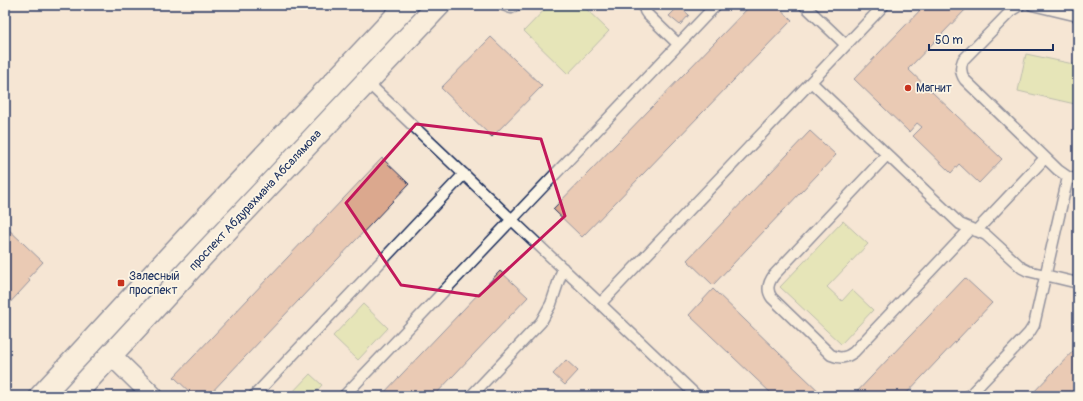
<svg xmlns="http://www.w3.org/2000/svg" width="1083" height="401" font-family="Pangolin,sans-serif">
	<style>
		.green { fill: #d2e498; stroke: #768a7b }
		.building { fill: #dba88e; stroke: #1b2f5e }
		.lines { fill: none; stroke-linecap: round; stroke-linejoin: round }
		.lane-casing { stroke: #1b2f5e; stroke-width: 13 }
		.street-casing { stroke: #1b2f5e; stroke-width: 22 }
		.secondary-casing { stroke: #1b2f5e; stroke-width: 25 }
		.lane { stroke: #fcf5e5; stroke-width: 10 }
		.street { stroke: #fcf5e5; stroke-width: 19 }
		.secondary { stroke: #fcf5e5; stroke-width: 22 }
		.marked { fill: none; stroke: #c2185b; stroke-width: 3; stroke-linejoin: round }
		.poi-dot { fill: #c8321e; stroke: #fcf5e5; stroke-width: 1.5 }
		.labels { text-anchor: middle; stroke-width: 3.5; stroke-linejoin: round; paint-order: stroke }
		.poi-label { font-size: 12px; fill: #1b2f5e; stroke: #fcf5e5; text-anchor: start }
		.street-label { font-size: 12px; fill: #1b2f5e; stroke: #fcf5e5 }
	</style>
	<rect width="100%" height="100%" fill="#f5e6d4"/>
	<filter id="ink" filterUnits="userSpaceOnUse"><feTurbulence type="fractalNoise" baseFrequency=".025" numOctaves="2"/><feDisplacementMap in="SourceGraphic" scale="8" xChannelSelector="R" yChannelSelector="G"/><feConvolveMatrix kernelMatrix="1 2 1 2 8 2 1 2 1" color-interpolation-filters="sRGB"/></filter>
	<g filter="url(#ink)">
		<path class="green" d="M549,5H582L609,31L568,74L524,31Z
			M1026,54L1078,65V90L1075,104L1018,91Z
			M843,221L868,244L827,287L842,301L852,290L873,310L841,344L780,287Z
			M363,304L388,328L358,360L333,336Z
			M310,374L322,385L312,396H289Z"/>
		<path class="building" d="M751,5H776L792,20L582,237L553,209Z
			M925,5H970L908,69L1002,159L979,183L959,164L951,173L913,136L922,127L917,123L909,132L854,79Z
			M679,6L689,15L680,25L669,16Z
			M491,37L542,86L492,137L441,88Z
			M810,131L836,155L713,285L687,260Z
			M382,158L409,184L208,396H194L174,377Z
			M5,226L43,262L28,278L30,281L5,308Z
			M500,271L528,297L434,396H381Z
			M965,278L992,303L904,396H853Z
			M713,289L778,352L824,396H774L689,315Z
			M1078,346V396H1030Z
			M566,360L578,371L565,385L553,374Z"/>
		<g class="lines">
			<g class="lane-casing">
				<path id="lane" d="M503,5L511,8L518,5
					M644,5L645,11L647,14L678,44
					M804,5L846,45
					M1020,5L1012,10L963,60C960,67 960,73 965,80L1058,170L1068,177L1078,180
					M1032,5L1078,16
					M367,82L697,396
					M811,82L960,224L986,235L1022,268L1028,271L1078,283
					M887,155L774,275C768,283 766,290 772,298L831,355C840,359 846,358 854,352L970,229
					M976,231L1045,158
					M600,304L884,5
					M254,396L464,174
					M344,396L716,5
					M471,396L541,322L551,304L563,268
					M969,396L1029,333L1034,325L1068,177"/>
			</g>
			<g class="street-casing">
				<path id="street" d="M111,355L153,396"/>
			</g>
			<g class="secondary-casing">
				<path id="secondary" d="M41,396L188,237L407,5
					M73,396L205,253L439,5"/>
			</g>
			<use href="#lane" class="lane"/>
			<use href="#street" class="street"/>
			<use href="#secondary" class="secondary"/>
		</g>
	</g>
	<path d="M0 0H1083V401H0ZM416,124L541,139L565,216L479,296L401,285L346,203Z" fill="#f5e6d4" fill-opacity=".55" fill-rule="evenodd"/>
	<path class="marked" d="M416,124L541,139L565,216L479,296L401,285L346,203Z"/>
	<g class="poi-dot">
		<circle cx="908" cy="88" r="4"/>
		<rect x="117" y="279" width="8" height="8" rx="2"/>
	</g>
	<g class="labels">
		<g class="poi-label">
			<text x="916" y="92">Магнит</text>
			<text x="129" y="280">Залесный<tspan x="129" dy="14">проспект</tspan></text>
		</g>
		<g class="street-label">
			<text transform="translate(255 200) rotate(-47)" y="4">проспект Абдурахмана Абсалямова</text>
		</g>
	</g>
	<rect width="1083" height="401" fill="none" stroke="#fcf5e5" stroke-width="20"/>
	<rect x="10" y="10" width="1063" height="381" fill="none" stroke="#1b2f5e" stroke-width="1.5" filter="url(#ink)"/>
	<path d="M929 44v6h124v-6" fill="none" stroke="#1b2f5e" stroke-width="2"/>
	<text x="935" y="44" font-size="12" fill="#1b2f5e" stroke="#fcf5e5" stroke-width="3" paint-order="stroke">50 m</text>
</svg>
